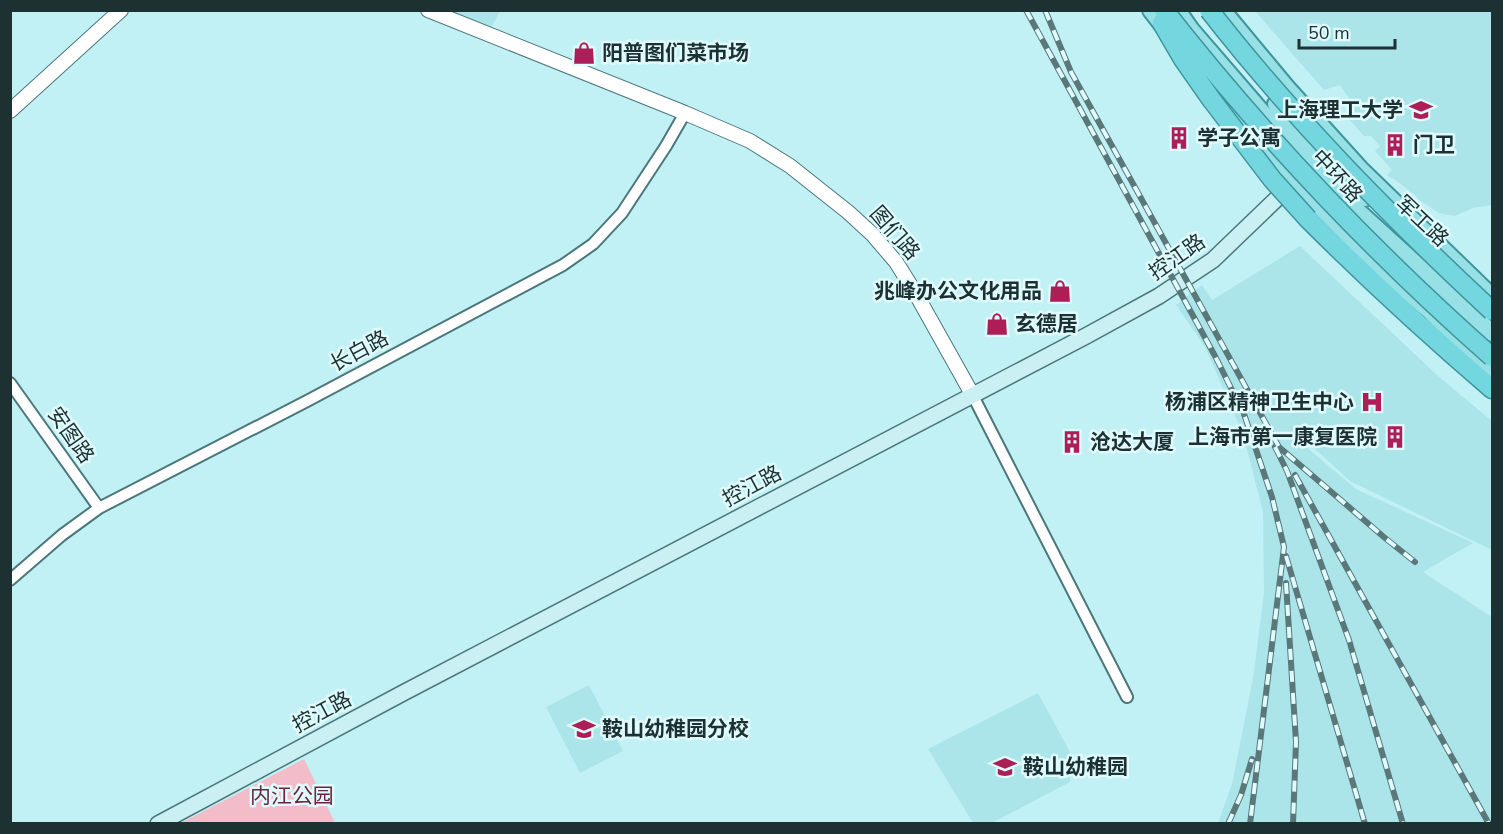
<svg xmlns="http://www.w3.org/2000/svg" width="1503" height="834" font-family="'Nunito Sans','Noto Sans SC',sans-serif">
	<style>
		.built { fill: #ace5e9 }
		.green { fill: #f2bcc8 }
		.lines { fill: none; stroke-linecap: round; stroke-linejoin: round }
		.minor-casing { stroke: #4b777b; stroke-width: 14 }
		.tertiary-casing { stroke: #4b777b; stroke-width: 16 }
		.secondary-casing { stroke: #4b777b; stroke-width: 18 }
		.primary-casing { stroke: #3f959d; stroke-width: 20 }
		.trunk-casing { stroke: #3f959d; stroke-width: 21 }
		.minor { stroke: #fff; stroke-width: 10 }
		.tertiary { stroke: #fff; stroke-width: 14 }
		.secondary { stroke: #cbf0f3; stroke-width: 15 }
		.primary { stroke: #97e0e6; stroke-width: 16 }
		.trunk { stroke: #74d6de; stroke-width: 18 }
		.rail-casing { stroke: #5a777a; stroke-width: 6 }
		.rail { stroke: #dffbfd; stroke-width: 4; stroke-dasharray: 11; stroke-linecap: butt }
		.trunk-bridge-casing { stroke: #3f959d; stroke-width: 21; stroke-linecap: butt }
		.trunk-bridge { stroke: #74d6de; stroke-width: 18 }
		.labels { text-anchor: middle; stroke-width: 5; stroke-linejoin: round; paint-order: stroke }
		.poi-label { font-size: 21px; font-weight: bold; fill: #1d3032; stroke: #dffbfd; text-anchor: start }
		.street-label { font-size: 21px; fill: #1d3032; stroke: #dffbfd }
		.park-label { font-size: 21px; fill: #6c263c; stroke: #dffbfd }
	</style>
	<rect width="100%" height="100%" fill="#c2f1f5"/>
	<path class="built" d="M447,11H500L491,28Z
		M1255,11H1492V205L1473,208L1455,216L1447,215L1439,213L1419,200L1415,195L1394,179L1390,178L1387,175L1392,170L1375,151L1380,146L1371,136H1364L1349,119L1351,101L1340,85L1324,90Z
		M1300,246L1437,375L1492,421V550L1350,481L1293,429L1304,445L1356,489L1473,543L1423,572L1492,617V823H1218L1232,784L1253,678L1264,593L1263,512L1243,434L1205,347L1176,305L1202,285L1212,300Z
		M589,685L623,751L580,773L546,707Z
		M1038,693L1070,752V782L992,823H973L928,749Z"/>
	<path class="green" d="M304,759L335,823H181Z"/>
	<g class="lines">
		<g class="minor-casing">
			<path id="minor" d="M10,383L99,508
				M972,394L1127,697
				M10,580L62,535L99,508L307,401L563,265L593,244L622,213L666,146L685,113"/>
		</g>
		<g class="tertiary-casing">
			<path id="tertiary" d="M428,10L685,113L750,141L790,166L848,212L872,234L896,262L916,294L972,394
				M10,111L121,10"/>
		</g>
		<g class="secondary-casing">
			<path id="secondary" d="M158,824L403,693L1086,336L1159,296L1213,260L1291,185"/>
		</g>
		<g class="primary-casing">
			<path id="primary" d="M1151,10L1169,33
				M1177,10L1191,30L1310,168L1492,333
				M1222,10L1286,87L1361,170L1492,297
				M1199,70L1295,181L1321,208L1392,279L1431,312L1466,347L1492,370
				M1276,104L1321,157L1365,198"/>
		</g>
		<g class="trunk-casing">
			<path id="trunk" d="M1308,219C1367,278 1429,335 1492,389"/>
		</g>
		<use href="#minor" class="minor"/>
		<use href="#tertiary" class="tertiary"/>
		<use href="#secondary" class="secondary"/>
		<use href="#primary" class="primary"/>
		<use href="#trunk" class="trunk"/>
		<g class="rail-casing">
			<path id="rail" d="M1026,10L1215,356L1244,414L1272,497L1284,547L1250,824
				M1045,10L1071,72L1279,447L1385,538L1415,562
				M1275,447L1287,471L1349,640L1403,824
				M1295,475L1489,824
				M1286,556L1365,824
				M1286,583L1296,742L1293,824
				M1228,824L1241,795L1252,759"/>
		</g>
		<use href="#rail" class="rail"/>
		<g class="trunk-bridge-casing">
			<path id="trunk-bridge" d="M1164,10C1263,136 1373,252 1492,357
				M1209,10C1294,119 1391,217 1492,311
				M1162,23L1183,59L1211,99L1272,179L1308,219"/>
		</g>
		<use href="#trunk-bridge" class="trunk-bridge"/>
	</g>
	<defs>
		<g id="shop-bare" transform="scale(1.8)"><path d="M-5-2.5h2.3a2.7 3.5 0 0 1 5.4 0H5L5.5 6h-11ZM-1.5-2.5h3a1.5 2.3 0 0 0-3 0Z" fill="#ad1e57" stroke="#dffbfd" stroke-width="2.5" paint-order="stroke"/></g>
		<g id="university-bare" transform="scale(1.8)"><path d="M0-5L7-2L0 1L-7-2ZM-4 1L0 2.5L4 1V4Q0 6-4 4Z" fill="#ad1e57" stroke="#dffbfd" stroke-width="2.5" paint-order="stroke"/></g>
		<g id="building-bare" transform="scale(1.8)"><path d="M-4-6H4V6H1V3H-1V6H-4ZM-2.5-4.3h1.7v1.8h-1.7ZM.8-4.3h1.7v1.8H.8ZM-2.5-1h1.7V.8h-1.7ZM.8-1h1.7V.8H.8Z" fill="#ad1e57" stroke="#dffbfd" stroke-width="2.5" paint-order="stroke"/></g>
		<g id="hospital-bare" transform="scale(1.8)"><path d="M-5-5h3v3.5h4V-5h3V5h-3V1.5h-4V5h-3Z" fill="#ad1e57" stroke="#dffbfd" stroke-width="2.5" paint-order="stroke"/></g>
		<g id="school-bare" transform="scale(1.8)"><path d="M0-5L7-2L0 1L-7-2ZM-4 1L0 2.5L4 1V4Q0 6-4 4Z" fill="#ad1e57" stroke="#dffbfd" stroke-width="2.5" paint-order="stroke"/></g>
	</defs>
	<g fill-rule="evenodd">
		<use href="#shop-bare" x="584" y="53"/>
		<use href="#university-bare" x="1421" y="110"/>
		<use href="#building-bare" x="1179" y="138"/>
		<use href="#building-bare" x="1395" y="145"/>
		<use href="#shop-bare" x="1060" y="291"/>
		<use href="#shop-bare" x="997" y="324"/>
		<use href="#hospital-bare" x="1372" y="402"/>
		<use href="#building-bare" x="1395" y="437"/>
		<use href="#building-bare" x="1072" y="442"/>
		<use href="#school-bare" x="584" y="729"/>
		<use href="#school-bare" x="1005" y="767"/>
	</g>
	<g class="labels">
		<g class="poi-label">
			<text x="602" y="60">阳普图们菜市场</text>
			<text x="1403" y="117" text-anchor="end">上海理工大学</text>
			<text x="1197" y="145">学子公寓</text>
			<text x="1413" y="152">门卫</text>
			<text x="1042" y="298" text-anchor="end">兆峰办公文化用品</text>
			<text x="1015" y="331">玄德居</text>
			<text x="1354" y="409" text-anchor="end">杨浦区精神卫生中心</text>
			<text x="1377" y="444" text-anchor="end">上海市第一康复医院</text>
			<text x="1090" y="449">沧达大厦</text>
			<text x="602" y="736">鞍山幼稚园分校</text>
			<text x="1023" y="774">鞍山幼稚园</text>
		</g>
		<g class="street-label">
			<text transform="translate(1337 176) rotate(47)" y="7">中环路</text>
			<text transform="translate(1422 221) rotate(43)" y="7">军工路</text>
			<text transform="translate(895 233) rotate(49)" y="7">图们路</text>
			<text transform="translate(1177 257) rotate(-35)" y="7">控江路</text>
			<text transform="translate(359 351) rotate(-28)" y="7">长白路</text>
			<text transform="translate(71 435) rotate(55)" y="7">安图路</text>
			<text transform="translate(752 486) rotate(-28)" y="7">控江路</text>
			<text transform="translate(322 712) rotate(-28)" y="7">控江路</text>
		</g>
		<g class="park-label">
			<text x="292" y="803">内江公园</text>
		</g>
	</g>
	<rect width="1503" height="834" fill="none" stroke="#1d3032" stroke-width="24"/>
	<path d="M1299 39v9h96v-9" fill="none" stroke="#1d3032" stroke-width="3"/>
	<text x="1308" y="39" font-size="18" fill="#1d3032" stroke="#dffbfd" stroke-width="4.5" paint-order="stroke">50 m</text>
</svg>
